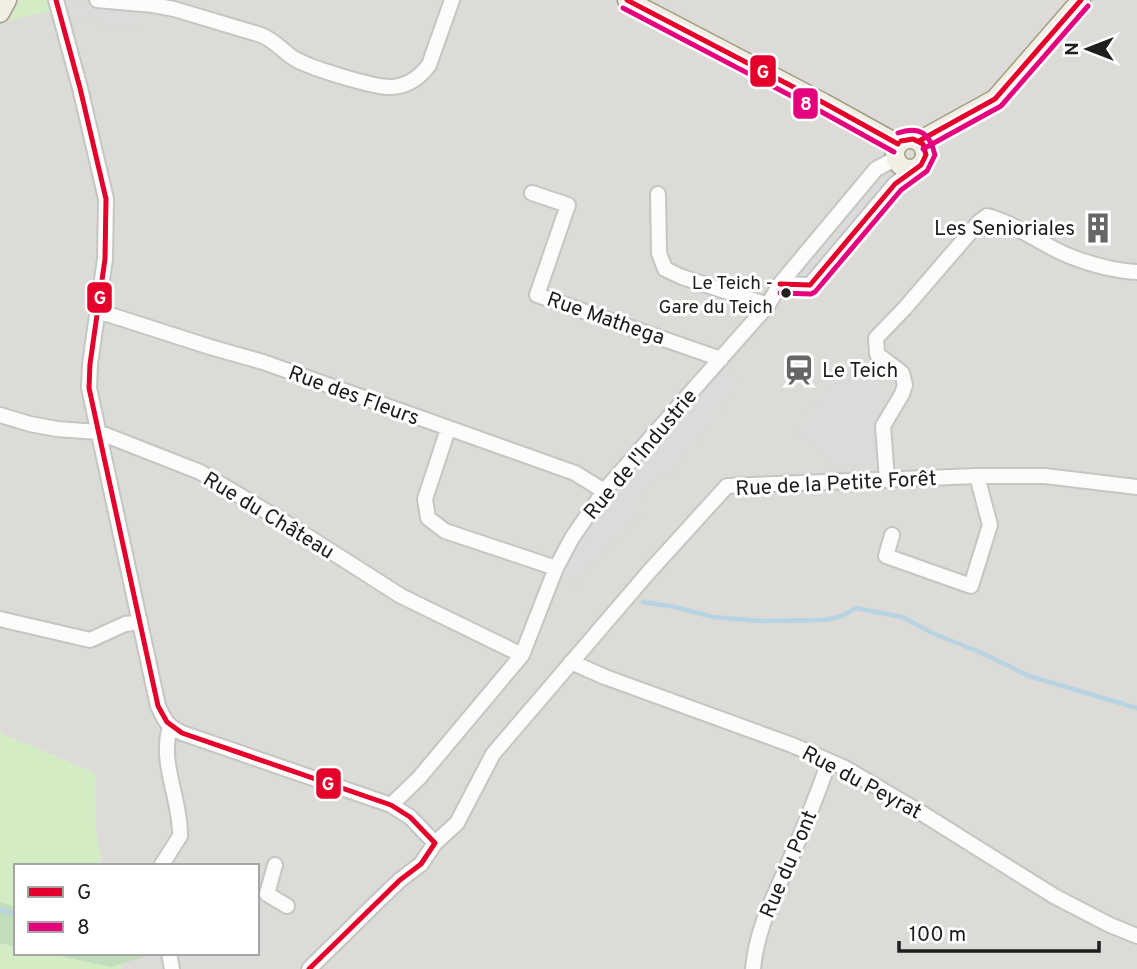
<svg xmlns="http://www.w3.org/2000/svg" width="1137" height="969" font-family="Overpass,sans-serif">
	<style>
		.residential { fill: #dcdbd8 }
		.grass { fill: #d4ecc4 }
		.forest { fill: #c2ddbb }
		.parking { fill: #dbdbd9 }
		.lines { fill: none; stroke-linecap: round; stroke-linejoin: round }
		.stream { stroke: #b8d3e1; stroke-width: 4.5 }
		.minor-casing { stroke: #c5c5c3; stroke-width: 18 }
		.major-casing { stroke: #a39e83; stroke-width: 21 }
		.minor { stroke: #fcfcfb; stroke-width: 14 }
		.major { stroke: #f1eee4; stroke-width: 18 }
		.bus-1-casing { stroke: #fff; stroke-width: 10 }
		.bus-2-casing { stroke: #fff; stroke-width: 10 }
		.bus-1 { stroke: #e4002b; stroke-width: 5 }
		.bus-2 { stroke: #e5007d; stroke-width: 5 }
		.bus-dot { fill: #1e1e1e; stroke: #fff; stroke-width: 2.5 }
		.labels { text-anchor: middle; stroke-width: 6; stroke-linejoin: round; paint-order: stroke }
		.bus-label { font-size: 19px; fill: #1e1e1e; stroke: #fff; text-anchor: end }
		.poi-label { font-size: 21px; fill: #1e1e1e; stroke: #fff; text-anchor: end }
		.street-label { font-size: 21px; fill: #1e1e1e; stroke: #fff }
		.line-badge { stroke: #fff; stroke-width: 2.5 }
		.badge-label { font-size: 19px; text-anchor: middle; font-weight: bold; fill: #fff }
	</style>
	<rect width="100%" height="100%" fill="#edece7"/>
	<path class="residential" d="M0,0H1137V969H121L118,953H257V866H102L96,829L95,773L0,733Z"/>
	<path class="grass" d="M20,0H47L50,11C42,15 35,14 26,16C20,17 14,20 9,22Z
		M0,733L95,773L96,829L102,866H16V953H118L121,969H0Z"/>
	<path class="forest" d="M0,902L16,907V947L0,943Z
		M46,953H143V957L111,967Z"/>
	<path class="parking" d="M80,0L142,4L137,31L77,19Z
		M876,179L902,201L817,295L799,271Z
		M729,357L740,387L668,480L659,475L637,504L643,510L575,587L562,572L573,548L611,492Z
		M855,359L894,398L878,418L880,467L838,471L791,430Z"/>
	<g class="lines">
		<path class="stream" d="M643,602L675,607L713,617L761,621L825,620L842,616L856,608L902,617L932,633L982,653L1029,676L1137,708
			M0,910L16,914"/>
		<g class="minor-casing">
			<path id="minor" d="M56,0L80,88L106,199L105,259L90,364L89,388L158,706C165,721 167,726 182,733L391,805L410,817L435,843
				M97,0L153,5L174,9L261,35C278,42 283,53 297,60C314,69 375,88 392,87C408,86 420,77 429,65L452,0
				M532,193L568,205L537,295L721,359
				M658,194L659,253L665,269L682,277L768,305
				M780,284L810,285L895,184L916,168
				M98,311L210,347L263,362L575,473L604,491
				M0,415L30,424L57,429L98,432L200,472L296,529L401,596L522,655
				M448,429L425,499L428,518L445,531L556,568
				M887,480L883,426L902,394L905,385L902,373L877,354L876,338L905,308L979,222L987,216C1018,224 1042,246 1072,257C1093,265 1115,271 1137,272
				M892,535L886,556L971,586L990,525L977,476
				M0,619L90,640L125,624L140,622
				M571,662L605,677L792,745L845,768L920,812L1054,896L1110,925L1137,936
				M391,805L419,778L522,655L556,568L572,538L604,491L768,305L780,284L876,169L895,159
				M161,866L180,836C181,800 159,763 170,727
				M267,894L275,865
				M267,894L287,906
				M169,953L172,969
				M309,969L376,903L400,880L421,864L435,843L457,823L493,754L648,573L727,486L977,476H1045L1137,487
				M753,969C756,932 772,900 787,867C802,832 817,797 829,761"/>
		</g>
		<g class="major-casing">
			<path id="major" d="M627,0L824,103L898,144
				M0,13L7,0
				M895 154a15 15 0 1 1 30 0a15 15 0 1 1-30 0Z
				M919,141L995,99L1081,0"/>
		</g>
		<use href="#minor" class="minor"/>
		<use href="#major" class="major"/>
		<g class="bus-1-casing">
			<path id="bus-1" d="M56,0L80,88L106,199L105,259L90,364L89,388L158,706L167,722L182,733L391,805L410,817L435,843L421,864L400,880L309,969
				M627,0L824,103L898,144
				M919,141L995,99L1081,0
				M780,284L810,285L895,184L921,165L926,155L923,144L913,139L901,141"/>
		</g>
		<g class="bus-2-casing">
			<path id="bus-2" d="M623,8L820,111L894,152
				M923,149L1001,106L1088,6
				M780,293L811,294L815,292L901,190L927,171L935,155C930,134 920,125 898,133"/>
		</g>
		<use href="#bus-1" class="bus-1"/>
		<use href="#bus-2" class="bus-2"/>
	</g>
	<defs>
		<g id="building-bare" transform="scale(2.415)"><path d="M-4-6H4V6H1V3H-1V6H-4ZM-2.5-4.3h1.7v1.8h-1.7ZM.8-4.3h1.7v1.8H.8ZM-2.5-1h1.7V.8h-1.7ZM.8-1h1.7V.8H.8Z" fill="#666664" stroke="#fff" stroke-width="2.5" paint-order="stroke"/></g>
		<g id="station-bare" transform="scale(2.415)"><path d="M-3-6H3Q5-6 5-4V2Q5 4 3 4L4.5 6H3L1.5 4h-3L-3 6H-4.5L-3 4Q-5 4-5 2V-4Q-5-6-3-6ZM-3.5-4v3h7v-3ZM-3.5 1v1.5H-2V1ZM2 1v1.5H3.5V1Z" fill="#666664" stroke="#fff" stroke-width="2.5" paint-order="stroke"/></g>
	</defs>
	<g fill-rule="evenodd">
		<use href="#building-bare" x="1098" y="228"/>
		<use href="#station-bare" x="799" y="370"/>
	</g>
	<circle class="bus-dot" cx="786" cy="293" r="6"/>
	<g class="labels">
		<g class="bus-label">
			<text x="773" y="289">Le Teich -<tspan x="773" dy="24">Gare du Teich</tspan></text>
		</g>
		<g class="poi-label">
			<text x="1075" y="235">Les Senioriales</text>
			<text x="822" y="377" text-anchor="start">Le Teich</text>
		</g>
		<g class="street-label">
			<text transform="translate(606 318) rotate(19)" y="7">Rue Mathega</text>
			<text transform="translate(354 395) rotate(20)" y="7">Rue des Fleurs</text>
			<text transform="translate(640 454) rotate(-50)" y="7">Rue de l'Industrie</text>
			<text transform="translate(836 483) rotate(-3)" y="7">Rue de la Petite Forêt</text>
			<text transform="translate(269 515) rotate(31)" y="7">Rue du Château</text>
			<text transform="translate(862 782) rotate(28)" y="7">Rue du Peyrat</text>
			<text transform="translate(788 864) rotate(-67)" y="7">Rue du Pont</text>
		</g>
	</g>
	<g class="line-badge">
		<rect x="749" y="54" width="28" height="34" rx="7" fill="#e4002b"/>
		<rect x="792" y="87" width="27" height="33" rx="7" fill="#e5007d"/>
		<rect x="86" y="281" width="27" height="33" rx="7" fill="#e4002b"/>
		<rect x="315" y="767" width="27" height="33" rx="7" fill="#e4002b"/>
	</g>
	<g class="badge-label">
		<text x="763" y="78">G</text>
		<text x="806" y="110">8</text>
		<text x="100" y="304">G</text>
		<text x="328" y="790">G</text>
	</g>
	<rect x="14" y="864" width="245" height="91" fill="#ffffff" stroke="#a5a5a5" stroke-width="2"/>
	<rect x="28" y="887" width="35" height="10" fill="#e4002b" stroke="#a5a5a5" stroke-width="2"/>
	<text x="77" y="899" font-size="21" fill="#1e1e1e">G</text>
	<rect x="28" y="922" width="35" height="10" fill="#e5007d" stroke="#a5a5a5" stroke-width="2"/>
	<text x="77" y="934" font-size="21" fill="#1e1e1e">8</text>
	<g transform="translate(1088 49) rotate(270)" stroke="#ffffff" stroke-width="5" paint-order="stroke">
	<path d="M0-5L12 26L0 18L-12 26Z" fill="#1e1e1e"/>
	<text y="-10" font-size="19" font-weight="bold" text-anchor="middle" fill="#1e1e1e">N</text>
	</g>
	<path d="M899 941v10h200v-10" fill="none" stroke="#1e1e1e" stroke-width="3.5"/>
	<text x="909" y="941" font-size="21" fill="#1e1e1e" stroke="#ffffff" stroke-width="5" paint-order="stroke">100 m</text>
</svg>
